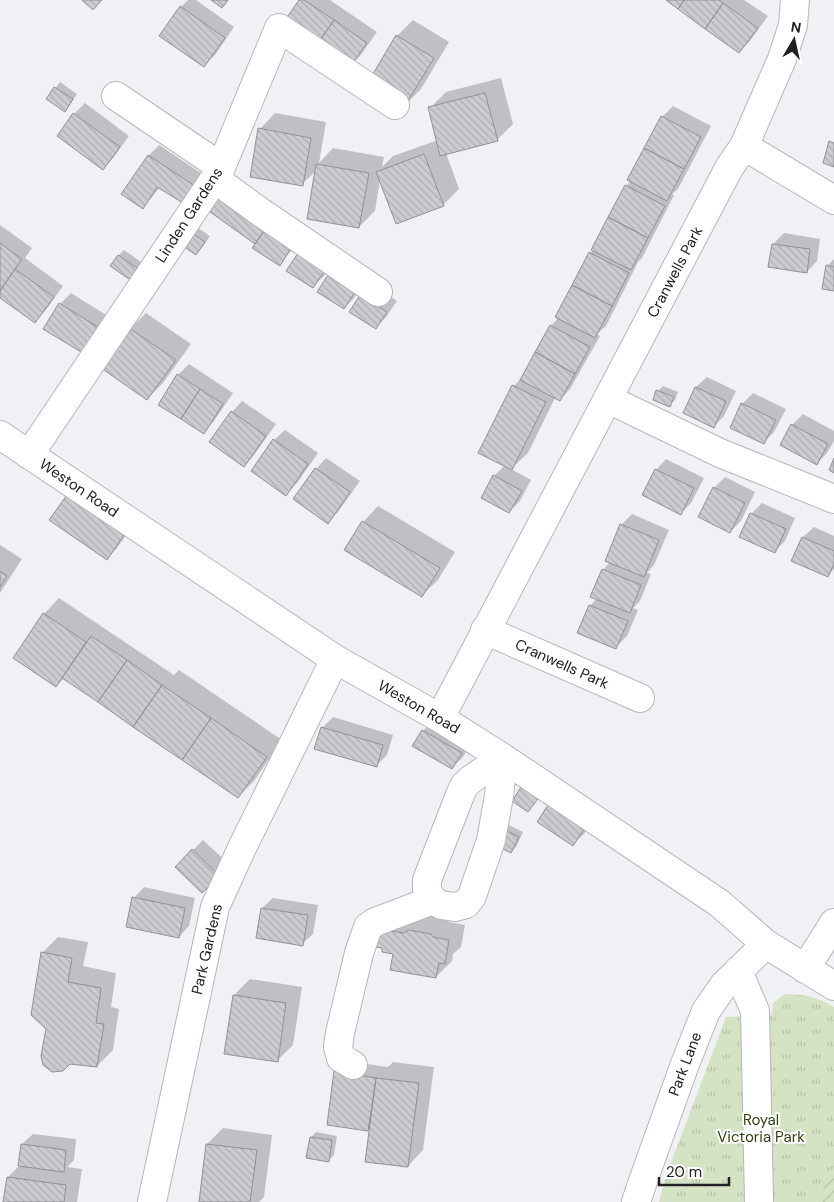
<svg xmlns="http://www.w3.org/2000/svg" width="834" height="1202" font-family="'DM Sans',sans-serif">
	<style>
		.park { fill: url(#park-tufts) }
		.garden { fill: url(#garden-furrows) }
		.shadow { fill: #0003 }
		.building { fill: url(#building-back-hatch); stroke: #909194 }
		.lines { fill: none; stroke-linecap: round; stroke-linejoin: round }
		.minor-casing { stroke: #b6b7ba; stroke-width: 30 }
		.minor { stroke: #fff; stroke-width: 28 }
		.labels { text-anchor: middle; stroke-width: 4; stroke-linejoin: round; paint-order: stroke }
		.street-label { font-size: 15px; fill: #212122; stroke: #fff }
		.park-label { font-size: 15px; fill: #2e410c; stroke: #fff }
	</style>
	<defs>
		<pattern id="park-tufts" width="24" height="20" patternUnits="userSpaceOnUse" patternTransform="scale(1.25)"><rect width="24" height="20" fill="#d5e3c5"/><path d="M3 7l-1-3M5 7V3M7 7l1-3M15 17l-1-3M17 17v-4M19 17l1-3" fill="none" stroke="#b7c2a9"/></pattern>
		<pattern id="garden-furrows" width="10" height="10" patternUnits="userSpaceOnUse" patternTransform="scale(1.25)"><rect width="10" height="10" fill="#d5e3c5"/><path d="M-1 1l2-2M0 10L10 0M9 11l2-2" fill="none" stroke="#b7c2a9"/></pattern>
		<pattern id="building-back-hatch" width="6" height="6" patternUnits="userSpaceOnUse" patternTransform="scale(1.25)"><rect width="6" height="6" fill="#cbccd0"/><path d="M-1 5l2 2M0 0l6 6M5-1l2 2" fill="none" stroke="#aeafb2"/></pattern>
	</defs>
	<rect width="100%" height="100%" fill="#f0f1f5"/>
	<path class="park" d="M785,994C804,994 818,997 834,1007V1202H659L666,1176L726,1017L772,1015L773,1003Z"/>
	<path class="garden" d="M834,1164V1202H818Z"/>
	<path class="shadow" d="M188,0H196L234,27L215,55L204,65L181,7Z
		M301,0H330L377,32L360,56L349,67Z
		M668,0H744L768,16L750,41L739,52Z
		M413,20L449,42L421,89L405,105L397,36Z
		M501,78L513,124L497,140L446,153L459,189L443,205L380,180L375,211L359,227L317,170L302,184L260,129L275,113L326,122L319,163L333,148L384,157L382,167L393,156L438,140L430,108L446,92Z
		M60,82L77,94L70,105L65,110L48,98Z
		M85,103L129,136L113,158L103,168L58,136L74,114Z
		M673,106L711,126L678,189L672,194L674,195L642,258L638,262L606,326L597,334L600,336L570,389L560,400L555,398L528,453L511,469L531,480L520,501L509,512L494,476L505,465L480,453L514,386L523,376L551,326L559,317L590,253L594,250L626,186L631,181L629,180L662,117Z
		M159,145L204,175L193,191L160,187L153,196L143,207L149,155Z
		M0,225L32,248L25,258L63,286L45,311L34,322L0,296Z
		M198,228L210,236L201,249L196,254L193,233Z
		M265,233L292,250L279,264Z
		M784,233L820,239L817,261L807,272L773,244Z
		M124,250L144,264L137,274L112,266L119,255Z
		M334,259L324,276L313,286L288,270Z
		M834,259V290L827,266Z
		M329,275L365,281L355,297L344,308L319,292Z
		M372,285L397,301L386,317L375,328Z
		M71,293L111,318L96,343L60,304Z
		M146,313L191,344L163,383L147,399L103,367L130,329Z
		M189,364L233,393L214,421L204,432L178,375Z
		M707,377L736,391L724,416L714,426L684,412L696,387Z
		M663,386L678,392L675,400L670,405L658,391Z
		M753,393L786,409L774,432L764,442L742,404Z
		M242,401L276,424L254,455L244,466L232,412Z
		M803,414L834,431V441L827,453L817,463L792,425Z
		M285,430L318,453L297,483L286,494L274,440Z
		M326,458L360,481L338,512L328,522L316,469Z
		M666,459L704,478L691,503L681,513L656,470Z
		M725,477L755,492L741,521L730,532L714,488Z
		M78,485L134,524L117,548L107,558Z
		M762,503L795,518L785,541L774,552L751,514Z
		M378,506L455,552L438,580L422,595L363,522Z
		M632,514L669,530L654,565L647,573L651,574L640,601L633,608L638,610L627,636L616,647L590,606L597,598L603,570L610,562L621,525Z
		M814,527L834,536V569L827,576L793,560L803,537Z
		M0,545L22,559L0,593Z
		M59,598L174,675L179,670L282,740L254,781L238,797L64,678L56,686L44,614Z
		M333,717L393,735L387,755L376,766L322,728Z
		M433,720L471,742L463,757L452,768L423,731Z
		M551,803L596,815L584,834L573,844Z
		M509,825L523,832L516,847L511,852L504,830Z
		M203,840L229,864L202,892L176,867Z
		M144,887L195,898L189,926L179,937L134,898Z
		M273,898L318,905L313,934L302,944L262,908Z
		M425,915L447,918L449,922L465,925L461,947L453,954L452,961L436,977L395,953L380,929Z
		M58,937L88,942L83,966L116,973L111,1007L119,1009L113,1050L97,1066L47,1028L42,953Z
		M250,979L302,987L293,1045L277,1061L234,995Z
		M346,1061L388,1067L393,1062L434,1067L423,1150L408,1166L371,1127L367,1130L336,1072Z
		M223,1128L272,1135L264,1197L259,1202H200L207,1144Z
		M316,1132L337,1136L334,1155L329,1160L311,1137Z
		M33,1134L76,1139L74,1160L67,1167L82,1169L77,1202H4L8,1177L19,1166L22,1144Z"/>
	<path class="building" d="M82,0H102L93,10Z
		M211,0H228L222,8Z
		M299,0H304L334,20L316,46L283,23Z
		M666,0H684L678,9Z
		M684,0H719L723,3L705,29L678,9Z
		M723,3L758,28L739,53L705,29Z
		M180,6L225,38L204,67L159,36Z
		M334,20L367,43L349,68L316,46Z
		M396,35L434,58L405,106L367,84Z
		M54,87L73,99L65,112L46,99Z
		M485,93L498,141L440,156L428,107Z
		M73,113L120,147L103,170L57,136Z
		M661,116L701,137L684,169L644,148Z
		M258,128L311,138L303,186L250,177Z
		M829,141L834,143V167L823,163Z
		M644,148L684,169L667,201L627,180Z
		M424,154L444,206L396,224L376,172Z
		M148,155L195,186L183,203L157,187L143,209L121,194Z
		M316,164L369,173L359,228L307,219Z
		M625,185L665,206L648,238L608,217Z
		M215,196L264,231L255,244L206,209Z
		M608,217L648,238L631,270L591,250Z
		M264,231L291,248L280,266L252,248Z
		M192,233L205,242L196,255L183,246Z
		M0,243L22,259L0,291Z
		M772,244L810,249L807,273L768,267Z
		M589,252L629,273L612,306L572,285Z
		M298,253L325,270L313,288L286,271Z
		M118,255L140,270L132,281L110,266Z
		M826,265L834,267V291L822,289Z
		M15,269L54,297L35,323L0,298V291Z
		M328,275L355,292L344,309L317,292Z
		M572,285L612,306L595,338L555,317Z
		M360,295L387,312L376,329L349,312Z
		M59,303L101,329L86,355L43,329Z
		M550,325L590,347L575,374L535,352Z
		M129,328L176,360L147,400L101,368Z
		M535,352L575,374L560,401L520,380Z
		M177,374L200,389L181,419L158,405Z
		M512,385L546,402L512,470L478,453Z
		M695,387L726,401L714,428L683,413Z
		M200,389L223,404L204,434L181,419Z
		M656,390L674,397L670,407L653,400Z
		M741,403L776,420L764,444L730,428Z
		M231,411L266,436L244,467L209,442Z
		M791,424L828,444L817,465L780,445Z
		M273,439L308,464L286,496L251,471Z
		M834,458V473L829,470Z
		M315,468L350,492L328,524L293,499Z
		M655,469L694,488L681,515L642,495Z
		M493,475L522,491L509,513L481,498Z
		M713,487L745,503L730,533L698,517Z
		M67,495L124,535L107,560L49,520Z
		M750,513L786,529L775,553L739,537Z
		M362,521L440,568L422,597L344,550Z
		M620,524L659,540L644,577L605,561Z
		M802,537L834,551V564L828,577L791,561Z
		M602,569L641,585L630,613L590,597Z
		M0,571L7,576L0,587Z
		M589,605L628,621L616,649L577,633Z
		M43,613L86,642L56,687L13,658Z
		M91,636L127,660L98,702L62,678Z
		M127,660L162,685L133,727L98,702Z
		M162,685L211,718L182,760L133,727Z
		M211,718L267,757L238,798L182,760Z
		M321,727L383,745L377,767L314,749Z
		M422,730L462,753L452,769L412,746Z
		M523,784L540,796L528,812L512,801Z
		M550,802L586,826L573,846L537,822Z
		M503,829L519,837L511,853L495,845Z
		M192,849L219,876L202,893L175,867Z
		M132,897L185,908L179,938L126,927Z
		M261,908L308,915L303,946L256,938Z
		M379,929L404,933L408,930L431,934L433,937L449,940L445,964L439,963L436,978L390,970L393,954L382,952V948L376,947Z
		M41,952L72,958L68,982L101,988L96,1023L104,1024L97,1067L70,1064L63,1071L52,1072L43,1065L41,1056L46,1029L31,1015Z
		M233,995L286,1003L278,1062L224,1054Z
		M334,1071L376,1078L368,1131L327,1125Z
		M376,1078L419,1083L408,1167L365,1162Z
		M310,1137L332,1140L329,1162L306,1158Z
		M21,1144L66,1150L64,1172L18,1166Z
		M206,1144L257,1150L250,1202H199Z
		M7,1177L66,1185L64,1202H3Z"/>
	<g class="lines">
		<g class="minor-casing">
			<path id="minor" d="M116,96L221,167
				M744,146L834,200
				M215,179L259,211L378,292
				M608,399L720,453L834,499
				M0,435L335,659L440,718L503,758L719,903L766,944L834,986
				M29,455L219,172L279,28L395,105
				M485,630L640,698
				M440,718L729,168L744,146L782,59L793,25L795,0
				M503,758L499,796L491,840L472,896L466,904L455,907L441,905L433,900L427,892V880L460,795L464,786L470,780Z
				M805,969L834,923
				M738,971L755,1011L759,1202
				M353,1065L341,1058L338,1047L340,1033L359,953L368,927L375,922L433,900
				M152,1202L215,907L241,850L335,659
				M636,1202L643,1181L685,1064L706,1011L724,985L766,944"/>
		</g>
		<use href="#minor" class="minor"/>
	</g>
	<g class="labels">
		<g class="street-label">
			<text transform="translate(189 215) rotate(-57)" y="5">Linden Gardens</text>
			<text transform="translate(675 272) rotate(-62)" y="5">Cranwells Park</text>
			<text transform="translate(79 488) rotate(34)" y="5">Weston Road</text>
			<text transform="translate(562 664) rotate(24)" y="5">Cranwells Park</text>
			<text transform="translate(419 707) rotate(30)" y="5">Weston Road</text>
			<text transform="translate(207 949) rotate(-77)" y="5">Park Gardens</text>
			<text transform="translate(685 1064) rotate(-69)" y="5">Park Lane</text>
		</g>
		<g class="park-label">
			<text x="761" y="1125">Royal<tspan x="761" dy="17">Victoria Park</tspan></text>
		</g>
	</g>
	<g transform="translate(794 40) rotate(9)" stroke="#ffffff" stroke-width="4" paint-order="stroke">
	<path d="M0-4L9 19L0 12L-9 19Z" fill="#212122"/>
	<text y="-8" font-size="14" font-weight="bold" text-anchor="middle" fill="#212122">N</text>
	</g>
	<path d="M659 1177v8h70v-8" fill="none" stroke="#212122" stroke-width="2.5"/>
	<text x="666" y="1177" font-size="15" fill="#212122" stroke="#ffffff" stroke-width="4" paint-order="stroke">20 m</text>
</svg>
